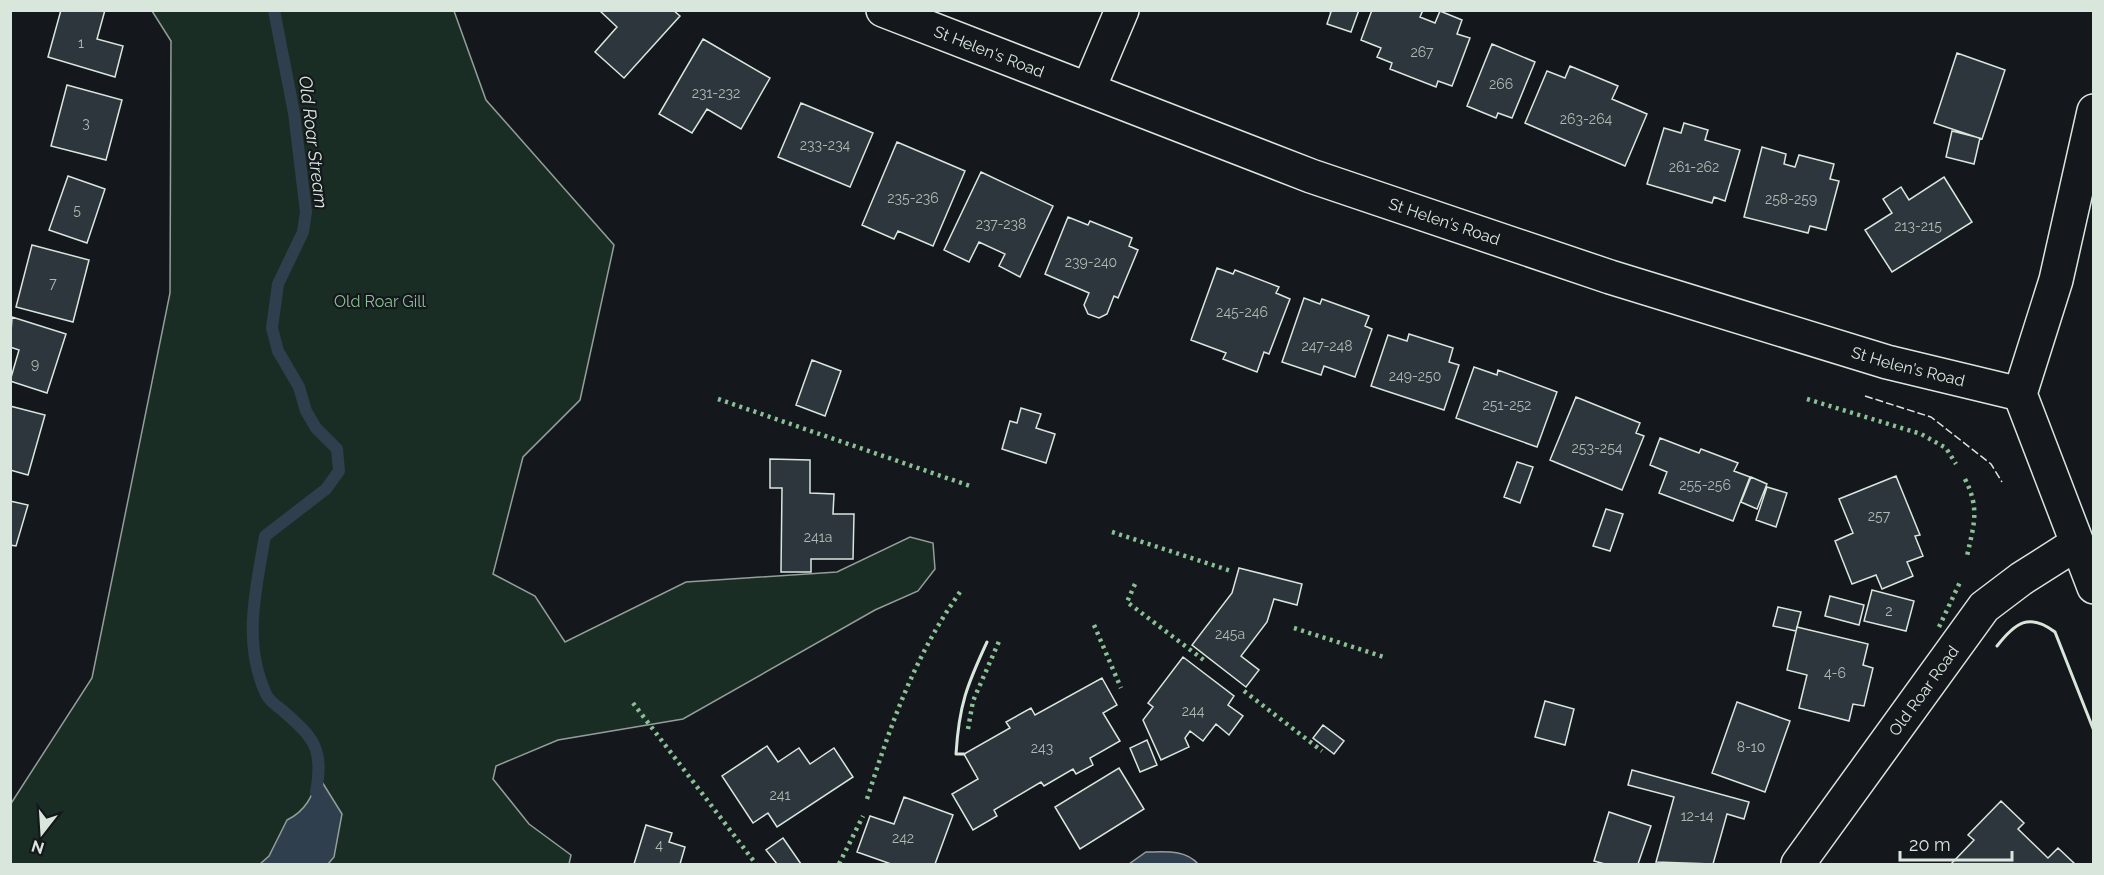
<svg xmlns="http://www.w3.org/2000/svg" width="2104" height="875" font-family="Raleway,sans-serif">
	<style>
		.green { fill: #1a2d24; stroke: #939e99; stroke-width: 1.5 }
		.water { fill: #2f3f4d; stroke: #939e99; stroke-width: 1.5 }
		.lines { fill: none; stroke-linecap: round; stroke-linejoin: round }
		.stream { stroke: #2f3f4d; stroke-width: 12 }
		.building { fill: #2c363c; stroke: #d8e6dc; stroke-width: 1.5 }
		.minor-casing { stroke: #d8e6dc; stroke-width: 36 }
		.primary-casing { stroke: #d8e6dc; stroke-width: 36 }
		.trunk-casing { stroke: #d8e6dc; stroke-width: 36 }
		.minor { stroke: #14181c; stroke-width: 33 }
		.primary { stroke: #14181c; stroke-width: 33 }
		.trunk { stroke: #14181c; stroke-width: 33 }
		.hedge { stroke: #8ac095; stroke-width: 4.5; stroke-dasharray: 3 4.5; stroke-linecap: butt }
		.fence { stroke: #d8e6dc; stroke-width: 1.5; stroke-dasharray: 8 3; stroke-linecap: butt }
		.wall { stroke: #d8e6dc; stroke-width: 3 }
		.labels { text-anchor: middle; stroke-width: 4.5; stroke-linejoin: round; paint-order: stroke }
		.number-label { font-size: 14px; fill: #adbab4 }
		.street-label { font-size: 16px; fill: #d8e6dc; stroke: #14181c }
		.park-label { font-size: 16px; fill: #8ac095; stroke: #14181c }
		.water-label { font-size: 18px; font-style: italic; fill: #d8e6dc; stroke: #14181c }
	</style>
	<rect width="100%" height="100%" fill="#14181c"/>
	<path class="green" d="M152,11H454L486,100L614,245L580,400L523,457L493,574L535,596L565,642L686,582L837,572L910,537L933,543L935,569L918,591L875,610L683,719L558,740L496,766L493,779L529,824L571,855L569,864H11L10,805L92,678L170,293L171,41Z"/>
	<path class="water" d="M319,777L342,814L334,857L328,864H260L269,856L287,820C306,811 312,796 319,777Z
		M1146,852C1165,852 1185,849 1198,864H1129Z"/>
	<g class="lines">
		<path class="stream" d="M274,10L294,113L306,212L303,232L278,284L272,328L278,351L299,387L306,411L316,428L337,449L339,471L326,489L265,536C256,589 242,642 266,694C269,701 277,706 282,710C314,738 324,748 316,792"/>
	</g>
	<path class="building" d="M61,10H105L97,39L123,46L115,77L48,57Z
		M599,10H673L680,16L624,78L595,52L617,27Z
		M1326,10H1359L1351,32L1327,24L1331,12Z
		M1372,10H1423L1420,17L1435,23L1440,11L1462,20L1457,34L1470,38L1452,86L1438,81L1436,87L1390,69L1392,63L1377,57L1381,48L1361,40Z
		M703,39L770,78L741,129L707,109L692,133L659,114Z
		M1492,44L1535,62L1512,118L1498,113L1496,118L1467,106Z
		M1957,53L2005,70L1982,139L1934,123Z
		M1570,66L1618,86L1612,99L1647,114L1625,166L1525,123L1547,71L1565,78Z
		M67,85L122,100L106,160L51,146Z
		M801,103L873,133L850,187L778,157Z
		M1684,123L1708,130L1705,140L1740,150L1725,201L1714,197L1712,203L1647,184L1664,128L1681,133Z
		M1952,131L1980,138L1974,164L1946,157Z
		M897,142L965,171L933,246L898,231L894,239L862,225Z
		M1762,147L1786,154L1784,164L1795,167L1799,155L1834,164L1830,179L1839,181L1826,230L1810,226L1808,233L1744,217Z
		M981,172L1053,206L1020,277L999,266L1005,254L979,242L969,262L944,250Z
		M68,176L105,189L87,243L49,230Z
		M1944,177L1972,222L1892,272L1865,230L1892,213L1883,199L1901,187L1909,200Z
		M1068,217L1088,225L1090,221L1132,238L1129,246L1138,250L1118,298L1114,296L1107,314L1099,318L1088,314L1084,305L1089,293L1045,274Z
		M32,245L89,260L73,322L16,307Z
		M1217,268L1233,274L1235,270L1279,287L1276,293L1290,299L1269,354L1264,352L1257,372L1223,359L1226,353L1191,340Z
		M1304,298L1320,304L1322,299L1369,316L1365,326L1372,329L1355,377L1324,366L1321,375L1282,362Z
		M12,317L66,334L47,393L10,381L19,350L10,347Z
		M1409,334L1453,348L1449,362L1459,365L1444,410L1371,386L1388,335L1407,341Z
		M812,360L841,371L825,416L796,405Z
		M1474,367L1497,375L1498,370L1557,392L1537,447L1456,418Z
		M1576,397L1640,423L1636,433L1644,436L1622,490L1550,460Z
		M10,406L45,415L28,475L10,470Z
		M1021,408L1041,414L1036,428L1055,434L1046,463L1002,449L1010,421L1017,423Z
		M1660,438L1699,453L1701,449L1738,463L1734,471L1750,477L1733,521L1659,493L1667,472L1650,465Z
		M770,459L810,460V493L834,494L833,514H854L853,559H811V572H781L782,488H770Z
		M1517,462L1533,467L1520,503L1504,497Z
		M1896,476L1920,535L1915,536L1923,556L1907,562L1913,576L1882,589L1876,575L1852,584L1835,541L1853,533L1839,499Z
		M1751,477L1767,484L1757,509L1741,502Z
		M1767,487L1787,493L1776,527L1756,520Z
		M10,501L28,505L16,546L10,545Z
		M1606,509L1623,514L1610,551L1593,546Z
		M1239,568L1302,584L1297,605L1274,599L1267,622L1241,656L1259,670L1246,687L1192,645L1232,593Z
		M1872,590L1914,601L1906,631L1864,621Z
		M1830,596L1864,605L1859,625L1825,616Z
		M1778,607L1801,612L1796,631L1773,626Z
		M1797,627L1868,644L1863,665L1873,668L1864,706L1853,704L1849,721L1799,708L1807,675L1787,670Z
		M1183,657L1234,696L1228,705L1243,716L1229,735L1216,724L1203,741L1190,731L1185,738L1189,747L1161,760L1143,720L1153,707L1148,703Z
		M1102,678L1117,705L1103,713L1120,741L1090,758L1093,765L1076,774L1073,769L1044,786L1041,782L994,810L997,816L973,830L952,794L978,779L964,754L1010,728L1006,722L1031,708L1035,715Z
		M1545,701L1574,709L1565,745L1535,737Z
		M1737,702L1790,721L1765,792L1712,773Z
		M1323,725L1344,741L1334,754L1313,738Z
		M1147,740L1157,765L1140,772L1130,748Z
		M767,746L778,762L799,748L810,764L834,748L853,777L777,827L768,813L753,823L722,776Z
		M1119,768L1144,809L1080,849L1055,807Z
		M1632,770L1749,802L1744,819L1727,814L1713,864L1656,862L1674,797L1628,785Z
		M904,797L953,815L935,864H891L857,852L870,816L894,824Z
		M2001,801L2024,823L2018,829L2048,858L2058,848L2075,864H1951L1974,840L1968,835Z
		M1609,812L1651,826L1638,864H1605L1594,861Z
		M646,825L672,833L669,842L685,847L680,864H634Z
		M783,838L801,864H777L766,850Z"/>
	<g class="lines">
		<g class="minor-casing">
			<g id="minor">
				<path d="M1089,88L1122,10"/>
				<path id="s1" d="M1798,864L1984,607L2021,579L2076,544"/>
			</g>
		</g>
		<g class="primary-casing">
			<g id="primary">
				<path id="s2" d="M883,10L1311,176L1610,277L1887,362L2020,394"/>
			</g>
		</g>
		<g class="trunk-casing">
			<path id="trunk" d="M2094,111L2056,280L2020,394L2094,587"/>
		</g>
		<use href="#minor" class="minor"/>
		<use href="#primary" class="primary"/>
		<use href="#trunk" class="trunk"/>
		<path class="hedge" d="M718,399L973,487
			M1807,399L1921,434L1946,448L1956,464
			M1965,479C1980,509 1974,524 1967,556
			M1112,532L1231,571
			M1135,584L1127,602L1205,661
			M1094,625L1121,688
			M1939,627L1961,580
			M1294,628L1384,657
			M1244,691L1322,751
			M633,703L756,864
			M968,729L973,701L1000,639
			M867,799C891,724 914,657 960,592
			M839,864L863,816"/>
		<path class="fence" d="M1865,396L1931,417L1991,464L2002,482"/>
		<path class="wall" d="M1997,646C2015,623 2029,612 2055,632L2094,731
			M964,754H956C959,705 967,685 987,642"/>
	</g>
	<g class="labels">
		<g class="number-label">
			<text x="81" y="48">1</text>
			<text x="1422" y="57">267</text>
			<text x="1501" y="89">266</text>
			<text x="716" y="98">231-232</text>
			<text x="1586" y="124">263-264</text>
			<text x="86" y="128">3</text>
			<text x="825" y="150">233-234</text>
			<text x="1694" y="172">261-262</text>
			<text x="913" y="203">235-236</text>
			<text x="1791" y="204">258-259</text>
			<text x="77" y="215">5</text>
			<text x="1001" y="229">237-238</text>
			<text x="1918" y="231">213-215</text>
			<text x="1091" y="267">239-240</text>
			<text x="53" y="288">7</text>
			<text x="1242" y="317">245-246</text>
			<text x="1327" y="351">247-248</text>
			<text x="35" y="369">9</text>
			<text x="1415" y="381">249-250</text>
			<text x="1507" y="410">251-252</text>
			<text x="1597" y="453">253-254</text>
			<text x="1705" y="490">255-256</text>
			<text x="1879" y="521">257</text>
			<text x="818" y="542">241a</text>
			<text x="1889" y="616">2</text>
			<text x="1230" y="639">245a</text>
			<text x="1835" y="678">4-6</text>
			<text x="1193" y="716">244</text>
			<text x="1751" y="752">8-10</text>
			<text x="1042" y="753">243</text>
			<text x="780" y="800">241</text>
			<text x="1697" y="821">12-14</text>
			<text x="903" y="843">242</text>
			<text x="659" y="850">4</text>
		</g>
		<g class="street-label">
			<text dy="6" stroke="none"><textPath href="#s2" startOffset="114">St Helen's Road</textPath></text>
			<text dy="6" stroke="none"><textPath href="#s2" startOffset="600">St Helen's Road</textPath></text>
			<text dy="6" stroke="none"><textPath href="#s2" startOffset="1086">St Helen's Road</textPath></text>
			<text dy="6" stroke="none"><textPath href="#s1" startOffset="214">Old Roar Road</textPath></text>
		</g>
		<g class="park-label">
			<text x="380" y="307">Old Roar Gill</text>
		</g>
		<g class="water-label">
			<text transform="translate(313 142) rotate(83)" y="6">Old Roar Stream</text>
		</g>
	</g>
	<rect width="2104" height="875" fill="none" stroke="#d8e6dc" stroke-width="24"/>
	<g transform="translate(42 833) rotate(197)" stroke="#14181c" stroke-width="4.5" paint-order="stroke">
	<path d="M0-4.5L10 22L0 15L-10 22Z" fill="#d8e6dc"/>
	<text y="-9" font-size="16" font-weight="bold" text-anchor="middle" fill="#d8e6dc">N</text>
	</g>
	<path d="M1900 851v9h112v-9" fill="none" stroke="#d8e6dc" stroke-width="3"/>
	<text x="1909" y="851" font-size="18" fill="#d8e6dc" stroke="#14181c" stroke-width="4.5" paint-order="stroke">20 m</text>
</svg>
